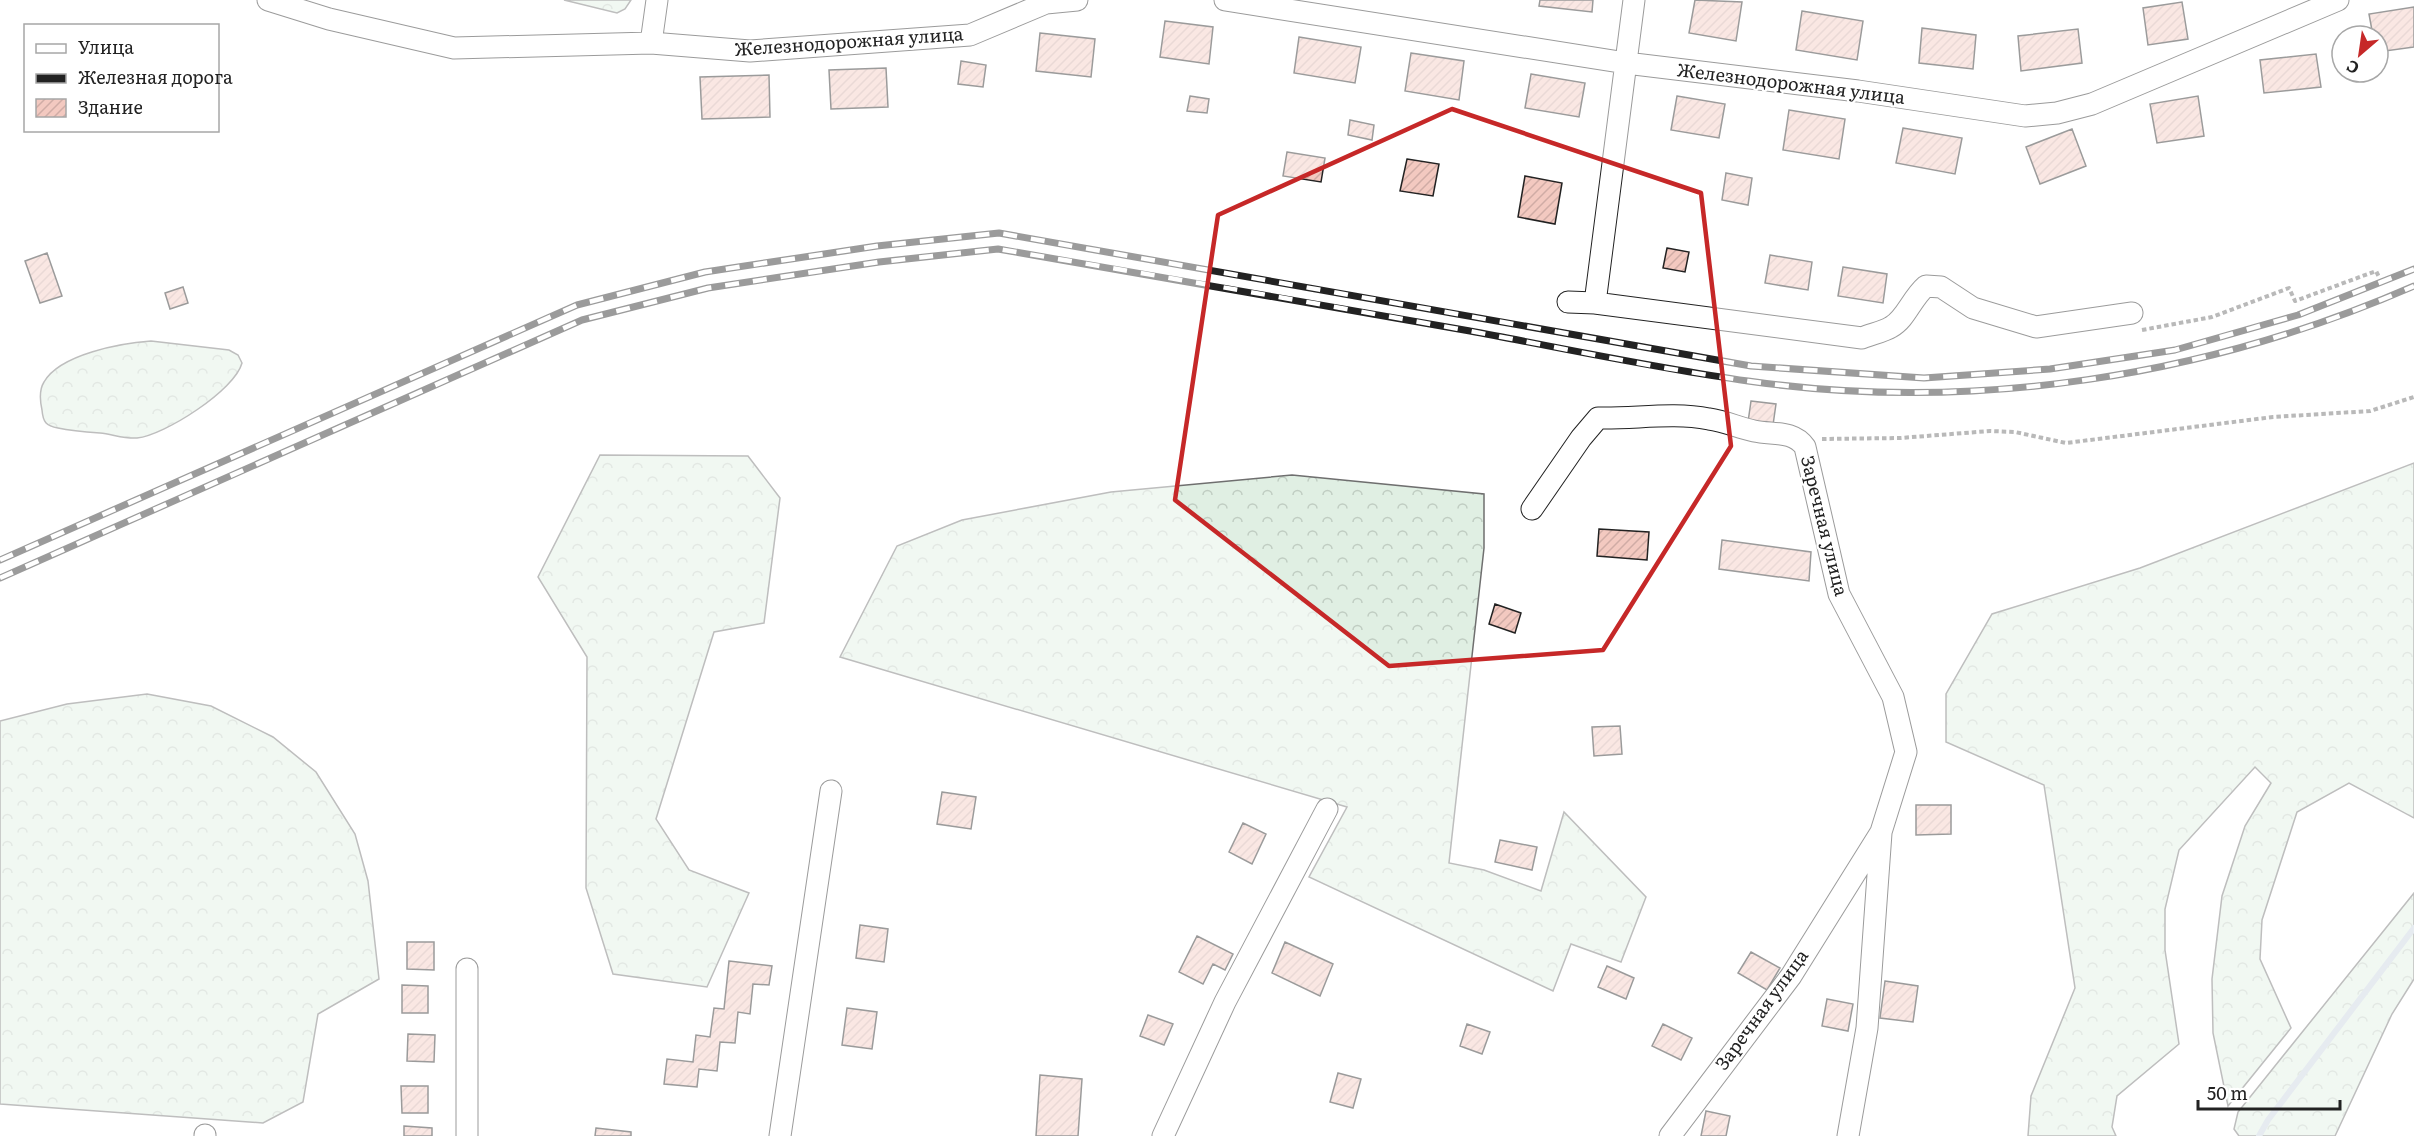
<svg xmlns="http://www.w3.org/2000/svg" width="2414" height="1136" font-family="Literata,serif">
	<style>
		.forest { fill: url(#forest-crowns); stroke: #6f6f6f; stroke-width: 1.5 }
		.lines { fill: none; stroke-linecap: round; stroke-linejoin: round }
		.stream { stroke: #c7d3dd; stroke-width: 6 }
		.building { fill: url(#building-hatch); stroke: #222; stroke-width: 1.5 }
		.minor-casing { stroke: #222; stroke-width: 23 }
		.path { stroke: #646464; stroke-width: 4; stroke-dasharray: 4.5 3; stroke-linecap: butt }
		.minor { stroke: #fff; stroke-width: 21 }
		.rail-casing { stroke: #222; stroke-width: 7 }
		.rail { stroke: #fff; stroke-width: 4.5; stroke-dasharray: 14; stroke-linecap: butt }
		.marked { fill: none; stroke: #c62828; stroke-width: 4.5; stroke-linejoin: round }
		.labels { text-anchor: middle; stroke-width: 4.5; stroke-linejoin: round; paint-order: stroke }
		.street-label { font-size: 18px; fill: #222; stroke: #fff }
	</style>
	<defs>
		<pattern id="forest-crowns" width="20" height="18" patternUnits="userSpaceOnUse" patternTransform="scale(1.5)"><rect width="20" height="18" fill="#e0efe3"/><path d="M2 6a3 3 0 1 1 6 0M12 15a3 3 0 1 1 6 0" fill="none" stroke="#c0cdc2"/></pattern>
		<pattern id="building-hatch" width="6" height="6" patternUnits="userSpaceOnUse" patternTransform="scale(1.5)"><rect width="6" height="6" fill="#f3c9c0"/><path d="M-1 1l2-2M0 6l6-6M5 7l2-2" fill="none" stroke="#d0aca5"/></pattern>
	</defs>
	<rect width="100%" height="100%" fill="#fff"/>
	<path class="forest" d="M564,0H631L625,9L617,13Z
		M151,341L229,350L238,355L242,363C235,390 165,435 137,438C124,439 112,434 100,433C86,432 72,431 58,428C46,426 43,422 42,410C40,401 39,390 44,382C60,354 122,343 151,341Z
		M600,455L748,456L780,498L764,623L714,632L656,819L689,870L749,893L707,987L613,974L586,888L587,657L538,577Z
		M2414,463V818L2349,783L2297,812L2262,920L2260,959L2291,1028L2228,1106L2213,1033L2212,979L2222,896L2245,826L2271,783L2255,767L2179,850L2165,909V950L2179,1044L2117,1096L2112,1127L2116,1136H2028L2031,1096L2075,988L2044,785L1946,742V694L1992,614L2140,568Z
		M1292,475L1484,494V548L1449,863L1484,870L1541,891L1564,812L1646,897L1621,962L1571,944L1553,991L1309,877L1347,807L840,657L897,546L962,520L1111,492Z
		M147,694L211,706L273,737L316,772L355,834L368,881L379,979L318,1014L303,1102L263,1123L0,1104V721L67,704Z
		M2414,893V979L2392,1014L2335,1136H2239L2234,1129L2238,1112Z"/>
	<g class="lines">
		<path class="stream" d="M2259,1136L2268,1120L2414,928"/>
	</g>
	<path class="building" d="M1540,0H1593L1592,12L1539,6Z
		M1695,0L1742,2L1736,41L1689,33Z
		M2182,2L2188,39L2148,45L2143,8Z
		M2414,7V47L2378,52V36H2373L2369,14Z
		M1802,11L1863,21L1857,60L1796,50Z
		M1165,21L1213,27L1209,64L1160,57Z
		M1922,28L1976,35L1973,69L1919,63Z
		M2078,29L2082,63L2021,71L2018,36Z
		M1040,33L1095,39L1091,77L1036,71Z
		M1299,37L1361,47L1355,83L1294,73Z
		M1411,53L1464,61L1459,100L1405,91Z
		M2316,54L2321,87L2264,93L2260,60Z
		M961,61L986,65L983,87L958,84Z
		M886,68L888,107L831,109L829,70Z
		M1531,74L1585,83L1579,117L1525,108Z
		M769,75L770,117L702,119L700,77Z
		M1190,96L1209,99L1207,113L1187,111Z
		M1677,96L1725,104L1719,138L1671,130Z
		M2198,96L2204,136L2157,143L2150,104Z
		M1789,110L1845,119L1839,159L1783,150Z
		M1350,120L1374,125L1372,140L1348,135Z
		M1903,128L1962,138L1955,174L1896,163Z
		M2072,129L2086,166L2040,184L2026,147Z
		M1287,152L1325,158L1321,182L1283,176Z
		M1407,159L1439,164L1433,196L1400,191Z
		M1726,173L1752,178L1748,205L1722,200Z
		M1525,176L1562,183L1555,224L1518,217Z
		M1667,248L1689,252L1685,272L1663,268Z
		M47,253L62,296L40,303L25,261Z
		M1770,255L1812,262L1808,290L1765,283Z
		M1843,267L1887,274L1883,303L1838,296Z
		M183,287L188,303L170,309L165,293Z
		M1751,401L1776,404L1773,425L1748,422Z
		M1599,529L1649,532L1647,560L1597,556Z
		M1722,540L1811,552L1809,581L1719,569Z
		M1495,604L1521,613L1515,633L1489,624Z
		M1620,726L1622,754L1594,756L1592,727Z
		M942,792L976,797L971,829L937,824Z
		M1916,805H1951V834L1916,835Z
		M1243,823L1266,834L1252,864L1229,852Z
		M1500,840L1537,847L1532,870L1495,862Z
		M860,925L888,929L884,962L856,958Z
		M1197,936L1233,954L1225,970L1213,964L1203,984L1179,972Z
		M407,942H434V970L407,969Z
		M1285,942L1333,964L1320,996L1272,973Z
		M1751,952L1780,968L1767,990L1738,973Z
		M729,961L772,966L769,985L753,984L750,1014L738,1012L735,1043L720,1042L717,1071L699,1069L697,1087L664,1084L667,1059L693,1062L696,1035L710,1037L714,1008L724,1009Z
		M1607,966L1634,978L1626,999L1598,987Z
		M1885,981L1918,986L1913,1022L1880,1018Z
		M402,985L428,986V1013H402Z
		M1827,999L1853,1004L1848,1031L1822,1026Z
		M847,1008L877,1012L872,1049L842,1045Z
		M1148,1015L1173,1024L1164,1045L1140,1036Z
		M1467,1024L1490,1032L1482,1054L1460,1046Z
		M1663,1024L1692,1038L1681,1060L1652,1046Z
		M408,1034L435,1035L434,1062L407,1061Z
		M1338,1073L1361,1079L1353,1108L1330,1102Z
		M1040,1075L1082,1079L1078,1136H1036Z
		M401,1086H428V1113H402Z
		M1706,1111L1730,1116L1726,1136H1701Z
		M404,1126L432,1128V1136H404Z
		M596,1128L631,1132V1136H595Z"/>
	<g class="lines">
		<g class="minor-casing">
			<path id="minor" d="M268,0L329,19L454,48L651,43L750,51L970,35L1046,3L1077,0
				M1225,0L1626,63L1858,91L2025,116L2057,113L2092,104L2338,0
				M651,43L657,0
				M1568,302L1595,303L1634,0
				M1595,303L1862,338C1871,334 1883,332 1891,327C1906,319 1911,299 1926,286L1941,287L1973,308L2036,327L2132,313
				M1532,509L1581,438L1598,418C1635,419 1673,412 1709,419C1725,421 1739,428 1754,431C1773,435 1793,430 1805,447L1839,594L1893,697L1906,752L1881,832L1791,976L1670,1136
				M205,1136V1135
				M467,1136V969
				M780,1136L831,791
				M1163,1136L1225,1002L1327,809
				M1848,1136L1867,1028L1881,833"/>
		</g>
		<path class="path" d="M2142,330L2212,317L2289,288L2295,301L2376,271L2379,277
			M1822,439L1900,438L1990,431L2015,432L2066,443L2273,417L2370,411L2414,397"/>
		<use href="#minor" class="minor"/>
		<g class="rail-casing">
			<path id="rail" d="M0,560L577,305L705,272L877,246L999,233L1751,366L1924,378L2050,369L2175,350L2298,315L2414,269
				M0,578L582,320L708,288L879,262L998,249C1156,275 1313,303 1470,331C1562,348 1655,368 1748,381C1973,413 2206,377 2414,286"/>
		</g>
		<use href="#rail" class="rail"/>
	</g>
	<path d="M0 0H2414V1136H0ZM1452,109L1701,193L1731,446L1603,650L1389,666L1175,500L1218,215Z" fill="#fff" fill-opacity=".55" fill-rule="evenodd"/>
	<path class="marked" d="M1452,109L1701,193L1731,446L1603,650L1389,666L1175,500L1218,215Z"/>
	<g class="labels">
		<g class="street-label">
			<text transform="translate(849 42) rotate(-4)" y="6">Железнодорожная улица</text>
			<text transform="translate(1791 84) rotate(7)" y="6">Железнодорожная улица</text>
			<text transform="translate(1824 526) rotate(76)" y="6">Заречная улица</text>
			<text transform="translate(1762 1010) rotate(-54)" y="6">Заречная улица</text>
		</g>
	</g>
	<rect x="24" y="24" width="195" height="108" fill="#ffffff" stroke="#a7a7a7" stroke-width="1.5"/>
	<rect x="36" y="44" width="30" height="9" fill="#ffffff" stroke="#a7a7a7" stroke-width="1.5"/>
	<text x="78" y="54" font-size="18" fill="#222222">Улица</text>
	<rect x="36" y="74" width="30" height="9" fill="#222222" stroke="#a7a7a7" stroke-width="1.5"/>
	<text x="78" y="84" font-size="18" fill="#222222">Железная дорога</text>
	<rect x="36" y="99" width="30" height="18" fill="url(#building-hatch)" stroke="#a7a7a7" stroke-width="1.5"/>
	<text x="78" y="114" font-size="18" fill="#222222">Здание</text>
	<g transform="translate(2360 54) rotate(209)"><circle r="28" fill="#ffffff" stroke="#a7a7a7" stroke-width="1.5"/>
	<path d="M0-4.5L10 22L0 15L-10 22Z" fill="#c62828"/>
	<text y="-9" font-size="16" font-weight="bold" text-anchor="middle" fill="#222222">С</text>
	</g>
	<path d="M2198 1100v9h142v-9" fill="none" stroke="#222222" stroke-width="3"/>
	<text x="2207" y="1100" font-size="18" fill="#222222" stroke="#ffffff" stroke-width="4.5" paint-order="stroke">50 m</text>
</svg>
